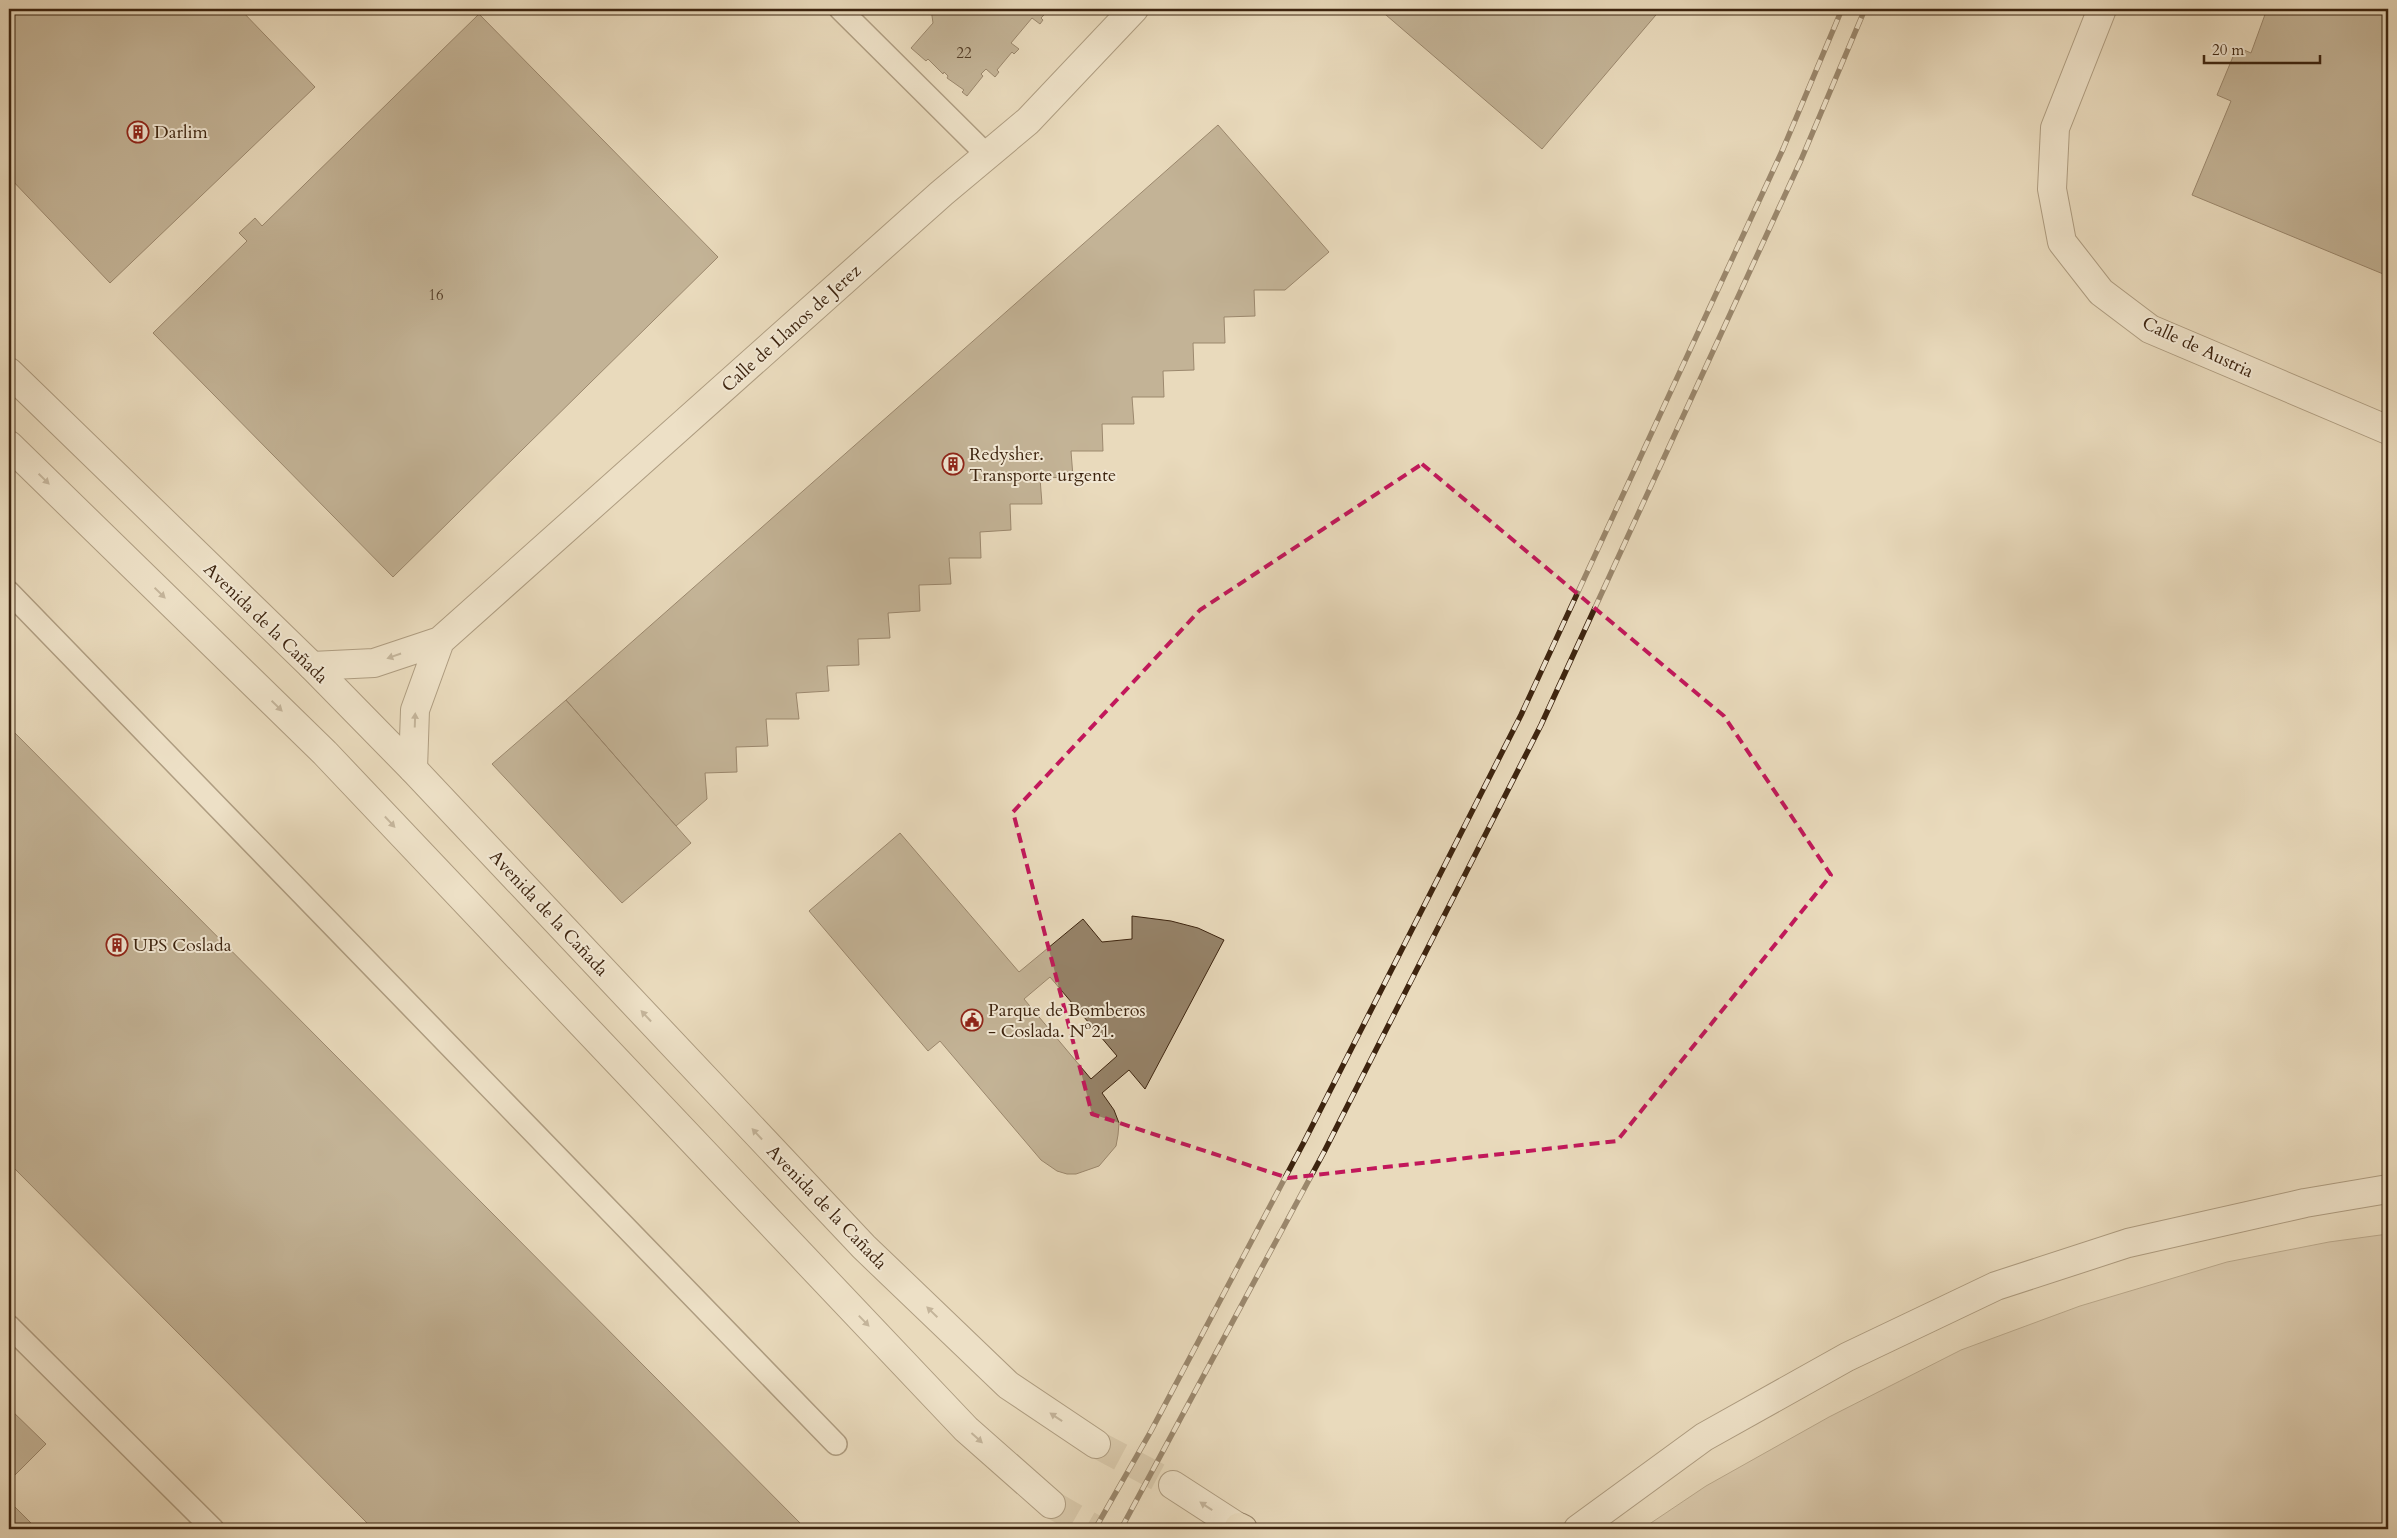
<svg xmlns="http://www.w3.org/2000/svg" width="2397" height="1538" font-family="Cardo,serif">
	<style>
		.green { fill: #ccbb9f; stroke: #847057 }
		.building { fill: #968369; stroke: #3d240f; fill-rule: evenodd }
		.lines { fill: none; stroke-linecap: round; stroke-linejoin: round }
		.tertiary-tunnel { stroke: #c7b699; stroke-width: 28; stroke-dasharray: 28 14; stroke-linecap: butt }
		.service-casing { stroke: #68523a; stroke-width: 24 }
		.minor-casing { stroke: #68523a; stroke-width: 30 }
		.tertiary-casing { stroke: #68523a; stroke-width: 30 }
		.motorway-casing { stroke: #3d240f; stroke-width: 30 }
		.service { stroke: #f1e7d3; stroke-width: 21 }
		.minor { stroke: #f1e7d3; stroke-width: 28 }
		.tertiary { stroke: #f1e7d3; stroke-width: 28 }
		.motorway { stroke: #e9dabc; stroke-width: 28 }
		.rail-casing { stroke: #3d240f; stroke-width: 5.5 }
		.rail { stroke: #f1e7d3; stroke-width: 4; stroke-dasharray: 11; stroke-linecap: butt }
		.oneway { fill: #978671 }
		.marked { fill: none; stroke: #c2185b; stroke-width: 4; stroke-dasharray: 10 6; stroke-linejoin: round }
		.labels { text-anchor: middle; stroke-width: 4; stroke-linejoin: round; paint-order: stroke }
		.number-label { font-size: 15px; fill: #533c26 }
		.poi-label { font-size: 18px; fill: #3d240f; stroke: #f1e7d3; text-anchor: start }
		.street-label { font-size: 18px; fill: #3d240f; stroke: #f1e7d3 }
	</style>
	<rect width="100%" height="100%" fill="#e9dabc"/>
	<filter id="stains"><feTurbulence type="fractalNoise" baseFrequency=".004" numOctaves="4"/><feColorMatrix values="0 0 0 0 .2 0 0 0 0 .09 0 0 0 0 .02 0 0 0 .5 -.17"/></filter>
	<radialGradient id="worn" r=".72"><stop offset=".6" stop-color="#630" stop-opacity="0"/><stop offset="1" stop-color="#630" stop-opacity=".3"/></radialGradient>
	<path class="green" d="M2388,1234V1529H1642L1706,1486L1829,1417L1961,1350L2080,1306L2227,1262L2329,1242Z"/>
	<path class="building" d="M9,9H240L315,87L110,283L9,177Z
		M931,9H1050L1041,18L1043,20L1040,24L1032,18L1011,43L1019,49L1014,54L1012,52L997,70L999,72L995,77L986,69L981,74L983,76L967,96L962,92L964,90L947,78L948,76L944,72L943,74L928,59L926,61L911,48L933,23Z
		M1379,9H1661L1542,149Z
		M2267,9H2388V276L2192,195L2231,101L2217,95L2237,47L2251,53Z
		M479,14L718,257L393,577L153,333L247,241L239,233L255,218L262,226Z
		M1218,125L1329,252L1285,290H1254L1255,316L1224,317L1225,343H1193L1194,370L1163,371L1164,397H1132L1134,424H1102L1103,451H1071L1073,477L1040,478L1042,504H1010L1011,530L980,532L981,558H949L951,584L919,585L920,611L888,613L890,638L858,639L859,665L827,666L829,691L796,693L799,719H766L768,746L736,747L737,772L705,773L707,799L676,826L566,700Z
		M566,700L691,843L622,903L492,764Z
		M9,727L806,1529H373L9,1163Z
		M900,833L1019,972L1083,919L1102,942L1132,939V916L1171,921L1198,928L1224,940L1145,1089L1129,1070L1102,1093L1114,1110L1119,1123L1118,1135L1116,1146L1099,1166L1076,1174H1067L1057,1171L1041,1160L940,1041L928,1051L809,911ZM1050,977L1117,1056L1091,1079L1024,999Z
		M9,1408L46,1444L9,1481Z
		M9,1501L37,1529H9Z"/>
	<g class="lines">
		<path class="tertiary-tunnel" d="M1096,1444L1173,1485
			M1051,1504L1095,1529"/>
		<g class="service-casing">
			<path id="service" d="M840,9L987,155
				M9,592L836,1444
				M9,1326L213,1529"/>
		</g>
		<g class="minor-casing">
			<path id="minor" d="M2102,9L2055,128L2052,189L2062,242L2101,292L2150,329L2388,430
				M312,666L374,663L440,641L942,193L1028,121L1134,9
				M413,769L415,710L440,641
				M1578,1529L1704,1437L1847,1357L1996,1286L2128,1243L2305,1203L2388,1189"/>
		</g>
		<g class="tertiary-casing">
			<path id="tertiary" d="M9,372L312,666L413,769L864,1247L1008,1385L1096,1444
				M9,445L325,753L966,1429L1051,1504
				M1173,1485L1241,1529"/>
		</g>
		<g class="motorway-casing">
			<path id="motorway" d="M1239,1527L1243,1529"/>
		</g>
		<use href="#service" class="service"/>
		<use href="#minor" class="minor"/>
		<use href="#tertiary" class="tertiary"/>
		<use href="#motorway" class="motorway"/>
		<g class="rail-casing">
			<path id="rail" d="M1095,1529L1151,1431L1304,1142L1521,715L1783,149L1842,9
				M1121,1529L1324,1152L1541,725L1801,160L1865,9"/>
		</g>
		<use href="#rail" class="rail"/>
	</g>
	<defs><path id="oneway-solid" d="M-6-.8H1V-3.2L6.5 0L1 3.2V.8H-6Z" transform="scale(1.25)"/></defs>
	<g class="oneway">
		<use href="#oneway-solid" transform="translate(44 479) rotate(44)"/>
		<use href="#oneway-solid" transform="translate(160 593) rotate(44)"/>
		<use href="#oneway-solid" transform="translate(394 656) rotate(161)"/>
		<use href="#oneway-solid" transform="translate(277 706) rotate(44)"/>
		<use href="#oneway-solid" transform="translate(415 720) rotate(-88)"/>
		<use href="#oneway-solid" transform="translate(390 822) rotate(47)"/>
		<use href="#oneway-solid" transform="translate(646 1016) rotate(-133)"/>
		<use href="#oneway-solid" transform="translate(757 1134) rotate(-133)"/>
		<use href="#oneway-solid" transform="translate(932 1312) rotate(-136)"/>
		<use href="#oneway-solid" transform="translate(864 1321) rotate(46)"/>
		<use href="#oneway-solid" transform="translate(1056 1417) rotate(-146)"/>
		<use href="#oneway-solid" transform="translate(977 1438) rotate(42)"/>
		<use href="#oneway-solid" transform="translate(1206 1506) rotate(-147)"/>
	</g>
	<path d="M0 0H2397V1538H0ZM1422,464L1724,716L1831,875L1617,1141L1288,1178L1092,1114L1013,812L1200,610Z" fill="#e9dabc" fill-opacity=".55" fill-rule="evenodd"/>
	<path class="marked" d="M1422,464L1724,716L1831,875L1617,1141L1288,1178L1092,1114L1013,812L1200,610Z"/>
	<defs>
		<g id="building-ring" transform="scale(1.125)"><circle r="9.5" fill="#f1e7d3" stroke="#8f2418" stroke-width="1.5"/><path d="M-4-6H4V6H1V3H-1V6H-4ZM-2.5-4.3h1.7v1.8h-1.7ZM.8-4.3h1.7v1.8H.8ZM-2.5-1h1.7V.8h-1.7ZM.8-1h1.7V.8H.8Z" fill="#8f2418"/></g>
		<g id="civic-ring" transform="scale(1.125)"><circle r="9.5" fill="#f1e7d3" stroke="#8f2418" stroke-width="1.5"/><path d="M-.6-6.5H3V-4.5H.6V-3L4-1V1h2V6H-6V1h2V-1L-.6-3ZM-1.2 2.5V6h2.4V2.5Z" fill="#8f2418"/></g>
	</defs>
	<g fill-rule="evenodd">
		<use href="#building-ring" x="138" y="132"/>
		<use href="#building-ring" x="953" y="464"/>
		<use href="#building-ring" x="117" y="945"/>
		<use href="#civic-ring" x="972" y="1020"/>
	</g>
	<g class="labels">
		<g class="number-label">
			<text x="964" y="58">22</text>
			<text x="436" y="300">16</text>
		</g>
		<g class="poi-label">
			<text x="154" y="138">Darlim</text>
			<text x="969" y="460">Redysher.<tspan x="969" dy="21">Transporte urgente</tspan></text>
			<text x="133" y="951">UPS Coslada</text>
			<text x="988" y="1016">Parque de Bomberos<tspan x="988" dy="21">- Coslada. Nº21.</tspan></text>
		</g>
		<g class="street-label">
			<text transform="translate(791 328) rotate(-42)" y="6">Calle de Llanos de Jerez</text>
			<text transform="translate(2198 347) rotate(25)" y="6">Calle de Austria</text>
			<text transform="translate(266 623) rotate(44)" y="6">Avenida de la Cañada</text>
			<text transform="translate(549 913) rotate(47)" y="6">Avenida de la Cañada</text>
			<text transform="translate(827 1207) rotate(46)" y="6">Avenida de la Cañada</text>
		</g>
	</g>
	<rect width="2397" height="1538" fill="none" stroke="#e9dabc" stroke-width="30"/>
	<rect x="10" y="10" width="2377" height="1518" fill="none" stroke="#3d240f" stroke-width="2.5"/>
	<rect x="15" y="15" width="2367" height="1508" fill="none" stroke="#3d240f"/>
	<path d="M2204 55v8h116v-8" fill="none" stroke="#3d240f" stroke-width="2.5"/>
	<text x="2212" y="55" font-size="15" fill="#3d240f" stroke="#f1e7d3" stroke-width="4" paint-order="stroke">20 m</text>
	<rect width="100%" height="100%" filter="url(#stains)"/>
	<rect width="100%" height="100%" fill="url(#worn)"/>
</svg>
